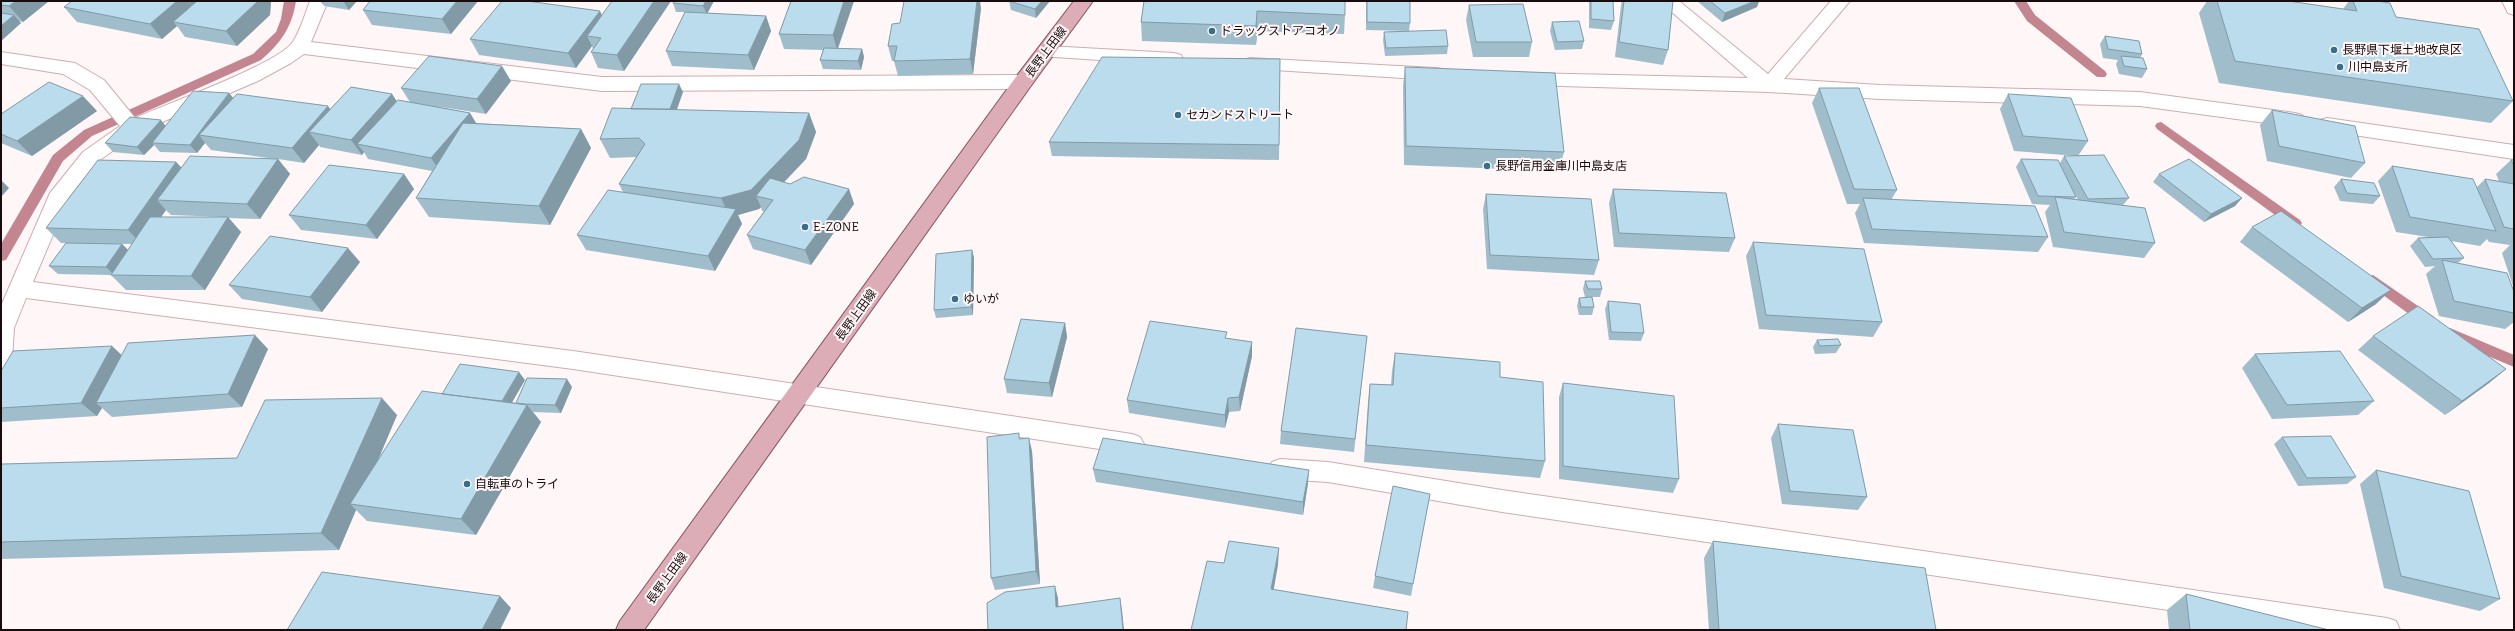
<svg xmlns="http://www.w3.org/2000/svg" width="2515" height="631" font-family="Bitter,'Noto Sans JP',serif">
	<style>
		.lines { fill: none; stroke-linecap: round; stroke-linejoin: round }
		.stream { fill: #c38690; fill-rule: evenodd }
		.minor-casing { stroke: #d0acb1; stroke-width: 2 }
		.primary-casing { stroke: #88515b; stroke-width: 2 }
		.minor { fill: #fff; fill-rule: evenodd }
		.primary { fill: #dcadb6; fill-rule: evenodd }
		.wall { fill: #a0bdcc; fill-rule: evenodd }
		.shaded-wall { fill: #829aa6 }
		.building { fill: #badced; stroke: #829aa6 }
		.poi-dot { fill: #366f89; stroke: #fef6f7; stroke-width: 1.5 }
		.labels { text-anchor: middle; stroke-width: 4; stroke-linejoin: round; paint-order: stroke }
		.poi-label { font-size: 12px; fill: #170b0d; stroke: #fef6f7; text-anchor: start }
		.street-label { font-size: 12px; fill: #170b0d; stroke: #fef6f7 }
	</style>
	<rect width="100%" height="100%" fill="#fef6f7"/>
	<g class="lines">
		<path class="stream" d="M284,1H296C292,27 281,43 261,60L92,136L63,161L6,260L1,261V244L53,155L84,130L253,54L276,32L281,19Z
			M2014,1H2026L2035,15L2105,71L2107,74L2105,77H2097L2027,21Z
			M2161,122L2300,220L2302,223L2300,226H2290L2157,129L2155,126L2157,123Z
			M2373,275L2434,317L2436,321L2434,325H2424L2368,284L2366,280L2368,276Z
			M2450,328L2514,355V367L2445,338L2443,334L2445,330Z"/>
		<g class="minor-casing">
			<path id="minor" d="M310,1H328L311,42L602,77L1023,75L1030,77L1033,82L1030,87L1023,89L602,91L304,54L291,63L258,81L139,132L97,162L69,197L33,282L573,351L1132,434L1140,437L1144,444L1140,451L1132,454L573,369L26,298L14,328L12,360L9,366L1,369V306L50,193L83,152L120,126L90,90L63,74L1,64V52L75,63L104,80L135,118C164,105 277,64 292,43C300,32 305,14 310,1Z
				M1659,1H1679L1768,74L1831,1H1850L1784,79L1880,85L2140,92L2295,113L2302,115L2305,120L2302,125L2295,127L2140,106L1880,99L1769,92L1526,85L1519,84L1516,79L1519,74L1526,73L1748,78Z
				M2502,1H2514V15L2508,13Z
				M1047,46L1174,53L1181,55L1183,59L1181,63L1174,65L1040,56L1038,52L1040,48Z
				M1250,58L1435,68L1442,69L1444,74L1442,79L1435,80L1243,68L1241,64L1243,60Z
				M2327,118L2514,145V159L2320,130L2317,125L2320,120Z
				M1280,459L1328,462L1502,490L2387,618L2396,621L2400,630H2305L1502,512L1328,482L1280,479L1272,476L1268,469L1272,462Z"/>
		</g>
		<g class="primary-casing">
			<path id="primary" d="M1074,1H1093L1030,87L644,630H616L620,621L1016,77Z"/>
		</g>
		<use href="#minor" class="minor"/>
		<use href="#primary" class="primary"/>
	</g>
	<path class="wall" d="M1,1H49L23,22L19,21L21,23L1,41Z
		M197,1H271L270,15L237,46L185,37L177,26L162,39L77,22L64,7L196,2Z
		M320,1H357L349,10L324,6Z
		M478,1L451,34L372,25L363,10Z
		M612,1H671L624,71L598,68L591,52L593,49L592,46L576,68L479,55L470,39L602,15Z
		M714,1L707,13L766,16L771,31L754,70L672,66L666,51L685,12H676L673,3Z
		M791,1H854L838,49H862L864,57L861,70L823,69L820,60L823,50L784,49L779,34Z
		M1009,1H1050L1036,18L1011,10Z
		M1144,1L1345,15L1344,34L1257,31L1256,45L1142,41L1141,22Z
		M1366,1H1410V23L1409,31L1448,46L1447,54L1385,56L1383,40L1384,32L1409,31L1366,30Z
		M1589,1H1613L1614,21L1611,30L1589,28Z
		M1622,1H1673L1668,50L1663,65L1615,57L1621,5Z
		M1697,1H1759L1757,7L1722,22Z
		M2207,1H2288L2343,9L2349,1H2377L2396,17L2513,101L2491,123L2219,83L2199,13Z
		M1469,5L1532,42L1529,57H1473L1466,20Z
		M981,8L973,74L898,76L894,61H892L888,46L900,23Z
		M1552,22L1584,41L1582,49L1555,50L1550,31Z
		M2105,36L2142,54L2140,58L2147,69L2142,78L2119,74L2116,64L2118,60L2103,58L2100,44Z
		M1280,59L1279,160L1052,156L1049,142Z
		M1405,67L1564,152L1559,171L1404,165L1403,86Z
		M511,81L486,114L435,106L470,113L476,123L581,129L591,148L550,225L429,217L416,198L432,171L368,159L364,152L362,155L320,147L319,145L304,163L278,159L290,174L260,219L228,218L241,232L205,290H126L111,275L58,274L49,266L66,243H61L46,228L176,162L182,168L275,159L211,150L205,143L197,153L160,152L154,145L144,155L113,152L105,143L166,126L233,98L331,109L392,94L396,101L410,102L401,88ZM166,210L171,215L224,217H161ZM76,243L132,244L128,250L122,244Z
		M1819,88L1897,190L1891,200L2048,237L2038,252L1864,243L1855,213L1860,204H1847L1812,103Z
		M683,92L677,110L809,113L816,132L806,159L784,182L790,184L849,189L854,204L811,265L753,249L747,235L764,211H762L761,207L759,209L738,215L742,224L715,271L586,250L577,235L623,192L619,184L636,157L610,158L600,139L631,109Z
		M2008,94L2088,141L2078,156L2014,151L2000,109Z
		M2272,110L2365,163L2351,178L2267,161L2260,125Z
		M97,111L32,156L1,143V114Z
		M2064,156L2129,198L2123,205L2155,243L2144,258L2053,247L2045,212L2050,205L2032,204L2016,167L2021,159L2060,163ZM2073,190L2078,200L2074,199L2076,197Z
		M2511,160H2514V289L2502,253L2510,245L2489,242L2487,239L2480,246L2451,241L2464,258L2458,263L2514,292V322L2505,329L2439,316L2426,274L2435,266L2425,267L2410,246L2418,238L2428,237L2396,232L2378,181L2392,166L2477,187L2485,179L2499,181L2496,174Z
		M404,174L414,189L377,239L301,230L289,215Z
		M2159,174L2242,198L2235,206L2204,222L2153,182Z
		M2341,179L2380,196L2373,204L2340,201L2334,187Z
		M1613,189L1735,238L1729,252L1614,247L1609,203Z
		M1486,194L1599,260L1594,275L1487,269L1483,209Z
		M2252,227L2376,304L2348,322L2240,242Z
		M1753,242L1882,322L1873,337L1759,329L1746,256Z
		M972,250L974,258L973,315L936,318L934,310Z
		M360,262L322,312L242,299L229,285Z
		M1585,281L1602,289L1600,297H1585L1583,289Z
		M1579,298L1594,307L1592,315H1579L1577,306Z
		M1608,301L1644,333L1641,341L1609,340L1605,309Z
		M1065,323L1067,337L1052,397L1007,393L1004,379Z
		M1367,336L1354,452L1280,444L1281,431Z
		M2373,336L2506,369L2489,383L2445,415L2358,350Z
		M1227,338L1252,342V356L1240,411L1229,412L1225,428L1129,413L1127,400Z
		M1817,340L1841,345L1836,353L1815,354L1813,347Z
		M268,349L242,407L112,417L102,408L97,416L1,422V371L122,355Z
		M1395,353L1500,377L1545,461L1540,478L1364,462L1368,402L1370,384L1391,385L1392,371Z
		M2255,354L2374,401L2358,415L2272,419L2242,368Z
		M525,380L512,402L516,403L572,387L561,413L533,412L541,422L476,535L367,521L356,510L339,550L1,559V466L237,458L397,415L378,460L442,394Z
		M1563,383L1679,479L1673,493L1559,479V397Z
		M1778,424L1867,497L1858,510L1782,504L1771,438Z
		M2282,437L2356,477L2347,484L2298,486L2274,444Z
		M1021,439L1032,451L1040,584L995,590L991,578Z
		M1093,469L1308,483L1303,515L1096,482Z
		M2376,470L2500,599L2480,611L2384,588L2360,484Z
		M1430,494L1411,596L1373,588L1375,576Z
		M1713,541L1936,630H1709L1704,558Z
		M2186,594L2329,630H2169L2167,610Z"/>
	<path class="shaded-wall" d="M16,1H49L23,22L9,6Z
		M177,1H195L200,7L173,22L177,26L162,39L150,24Z
		M258,1H271L270,15L237,46L226,31Z
		M343,1H357L349,10Z
		M457,1H478L451,34L442,19Z
		M654,1H671L624,71L617,55Z
		M706,1H714L707,14L703,6Z
		M844,1H854L837,50L833,35Z
		M977,1H980L981,8L973,74L970,59Z
		M1042,1H1050L1036,18L1035,9Z
		M1755,1H1759L1757,7L1722,22L1725,13Z
		M600,11L607,26L587,36L592,46L576,68L568,53Z
		M1257,11V31L1256,45V26Z
		M14,15L21,23L1,41V26Z
		M766,16L771,31L754,70L748,55Z
		M862,49L864,57L861,70L858,61Z
		M502,66L511,81L486,114L477,99Z
		M679,84L683,92L671,124L667,116Z
		M229,93L236,101L199,135L205,143L197,153L190,145Z
		M392,94L402,109L357,144L364,152L362,155L351,140Z
		M83,96L97,111L32,156L17,141Z
		M328,106L339,121L309,132L319,145L304,163L292,148Z
		M470,113L479,128L441,173L431,158Z
		M809,113L816,132L806,159L768,199L756,196L761,207L759,209L738,215L742,224L715,271L708,256L730,217L721,198Z
		M161,120L168,129L152,143L154,145L144,155L137,147Z
		M581,129L591,148L550,225L539,206Z
		M278,159L290,174L260,219L247,204Z
		M176,162L189,176L157,200L166,210L142,244L128,230Z
		M404,174L414,189L377,239L366,225Z
		M1,180L9,188L1,197Z
		M849,189L854,204L811,265L805,250Z
		M2242,198L2235,206L2204,222L2211,214Z
		M228,217L241,232L205,290L191,276Z
		M122,244L130,252L114,275L106,267Z
		M348,248L360,262L322,312L310,297Z
		M972,250L974,258L973,315L971,307Z
		M2391,290L2376,304L2348,322L2362,308Z
		M1065,323L1067,337L1052,397L1049,383Z
		M255,335L268,349L242,407L228,394Z
		M1252,342V356L1240,411L1239,397Z
		M112,346L127,360L96,403L102,408L97,416L81,403Z
		M2506,369L2489,383L2445,415L2462,401Z
		M519,372L525,380L507,411L501,404Z
		M567,379L572,387L561,413L555,405Z
		M382,398L397,415L359,505L350,504L356,510L339,550L321,533Z
		M1228,398L1229,412L1225,428V415Z
		M527,405L541,422L476,535L461,519Z
		M1029,438L1032,451L1040,584L1036,571Z
		M1309,470L1308,483L1303,515V502Z
		M1279,548L1278,565L1271,605V589Z
		M1055,586L1058,598L1059,619L1056,607Z
		M500,596L511,608L500,630H482Z
		M1120,598L1122,610L1124,630H1123Z"/>
	<path class="building" d="M1,1H16L9,6L1,5Z
		M72,1H177L150,24L64,7Z
		M197,1H258L226,31L173,22Z
		M370,1H457L442,19L363,10Z
		M502,1H527L600,11L568,53L470,39Z
		M612,1H654L617,55L591,52L601,38L587,36Z
		M674,1H706L703,6L673,3Z
		M791,1H844L833,35L779,34Z
		M904,1H977L970,59L894,61L897,46H888L892,24L900,23Z
		M1009,1H1042L1035,9Z
		M1144,1H1345V15L1257,11L1256,26L1141,22Z
		M1367,1H1410V23L1367,22Z
		M1591,1H1613L1614,21L1591,19Z
		M1624,1H1673L1668,50L1619,42Z
		M1710,1H1755L1725,13Z
		M2217,1H2288L2357,11L2353,1H2377L2390,3L2396,17L2479,29L2513,101L2235,61Z
		M1523,4L1532,42H1476L1469,5Z
		M685,12L766,16L748,55L666,51Z
		M1,13L14,15L1,26Z
		M1579,21L1584,41L1557,42L1552,22Z
		M1446,30L1448,46L1386,48L1384,32Z
		M2105,36L2139,41L2142,54L2108,49Z
		M824,48L862,49L858,61L820,60Z
		M429,56L502,66L477,99L401,88Z
		M2121,56L2143,58L2147,69L2124,66Z
		M1102,57L1280,59L1279,145L1049,142Z
		M1405,67L1555,73L1564,152L1406,146Z
		M49,82L83,96L17,141L1,134V114Z
		M641,84H679L670,109H631Z
		M351,87L392,94L351,140L309,132Z
		M1819,88H1859L1897,190L1854,189Z
		M193,91L229,93L190,145L152,143Z
		M237,94L328,106L292,148L199,135Z
		M2008,94L2071,98L2088,141L2023,136Z
		M398,100L470,113L431,158L357,144Z
		M612,108L809,113L799,140L751,190L721,198L619,184L645,144L639,138L600,139Z
		M2272,110L2355,126L2365,163L2279,146Z
		M130,117L161,120L137,147L105,143Z
		M463,123L581,129L539,206L416,198Z
		M2104,155L2129,198L2088,199L2064,156Z
		M190,156L278,159L247,204L157,200Z
		M2021,159L2058,160L2076,197L2038,196Z
		M2189,159L2242,198L2211,214L2159,174Z
		M98,160L176,162L128,230L46,228Z
		M2511,160H2514V166Z
		M329,165L404,174L366,225L289,215Z
		M2392,166L2473,179L2496,231L2410,217Z
		M804,177L849,189L805,250L747,235L773,200L756,196L770,178L790,184Z
		M2341,179L2374,183L2380,196L2347,193Z
		M2485,179L2514,184V229L2504,227Z
		M1613,189L1726,193L1735,238L1619,233Z
		M608,190L736,209L708,256L577,235Z
		M1486,194L1591,199L1599,260L1490,255Z
		M2055,197L2145,208L2155,243L2064,232Z
		M1863,198L2035,206L2048,237L1872,229Z
		M2281,211L2391,290L2362,308L2252,227Z
		M150,217H228L191,276L111,275Z
		M270,236L348,248L310,297L229,285Z
		M2448,237L2464,258L2433,259L2418,238Z
		M1753,242L1864,249L1882,322L1766,315Z
		M66,243L122,244L106,267L49,266Z
		M972,250L971,307L934,310L936,254Z
		M2442,260L2507,273L2514,292V313L2454,301Z
		M1585,281H1600L1602,289H1588Z
		M1592,297L1594,307H1581L1579,298Z
		M1608,301L1640,304L1644,333L1611,332Z
		M2418,306L2506,369L2462,401L2373,336Z
		M1021,319L1065,323L1049,383L1004,379Z
		M1150,321L1227,332L1225,338L1252,342L1239,397L1228,398L1225,415L1127,400Z
		M1296,328L1367,336L1355,439L1281,431Z
		M255,335L228,394L96,403L128,343Z
		M1838,339L1841,345L1820,346L1817,340Z
		M112,346L81,403L1,408V371L13,351Z
		M2340,351L2374,401L2287,405L2255,354Z
		M1395,353L1500,362V377L1543,382L1545,461L1366,445L1370,384L1393,385Z
		M460,364L519,372L502,401L442,394Z
		M527,378L567,379L555,405L525,404L516,403Z
		M1563,383L1674,396L1679,479L1563,466Z
		M422,391L527,405L461,519L350,504Z
		M382,398L321,533L1,542V466L2,464L237,458L265,400Z
		M1778,424L1853,430L1867,497L1790,491Z
		M1019,433V439L1029,438L1036,571L991,578L987,437Z
		M2331,436L2356,477L2307,478L2282,437Z
		M1103,438L1309,470L1303,502L1093,469Z
		M2376,470L2469,491L2500,599L2401,576Z
		M1393,486L1430,494L1413,584L1375,576Z
		M1229,541L1279,548L1271,589L1408,612L1406,630H1191L1207,561L1224,563Z
		M1713,541L1925,568L1936,630H1719Z
		M322,572L500,596L482,630H287Z
		M1055,586L1056,607L1120,598L1123,630H988L987,603L1005,592Z
		M2186,594L2329,630H2190Z"/>
	<g class="poi-dot">
		<circle cx="1212" cy="31" r="4"/>
		<circle cx="2334" cy="50" r="4"/>
		<circle cx="2340" cy="67" r="4"/>
		<circle cx="1178" cy="115" r="4"/>
		<circle cx="1487" cy="166" r="4"/>
		<circle cx="805" cy="227" r="4"/>
		<circle cx="955" cy="299" r="4"/>
		<circle cx="467" cy="484" r="4"/>
	</g>
	<g class="labels">
		<g class="poi-label">
			<text x="1220" y="35">ドラッグストアコオノ</text>
			<text x="2342" y="54">長野県下堰土地改良区</text>
			<text x="2348" y="71">川中島支所</text>
			<text x="1186" y="119">セカンドストリート</text>
			<text x="1495" y="170">長野信用金庫川中島支店</text>
			<text x="813" y="231">E-ZONE</text>
			<text x="963" y="303">ゆいが</text>
			<text x="475" y="488">自転車のトライ</text>
		</g>
		<g class="street-label">
			<text transform="translate(1046 52) rotate(-53)" y="4">長野上田線</text>
			<text transform="translate(856 315) rotate(-54)" y="4">長野上田線</text>
			<text transform="translate(667 578) rotate(-54)" y="4">長野上田線</text>
		</g>
	</g>
	<rect width="2515" height="631" fill="none" stroke="#170b0d" stroke-width="4"/>
</svg>
